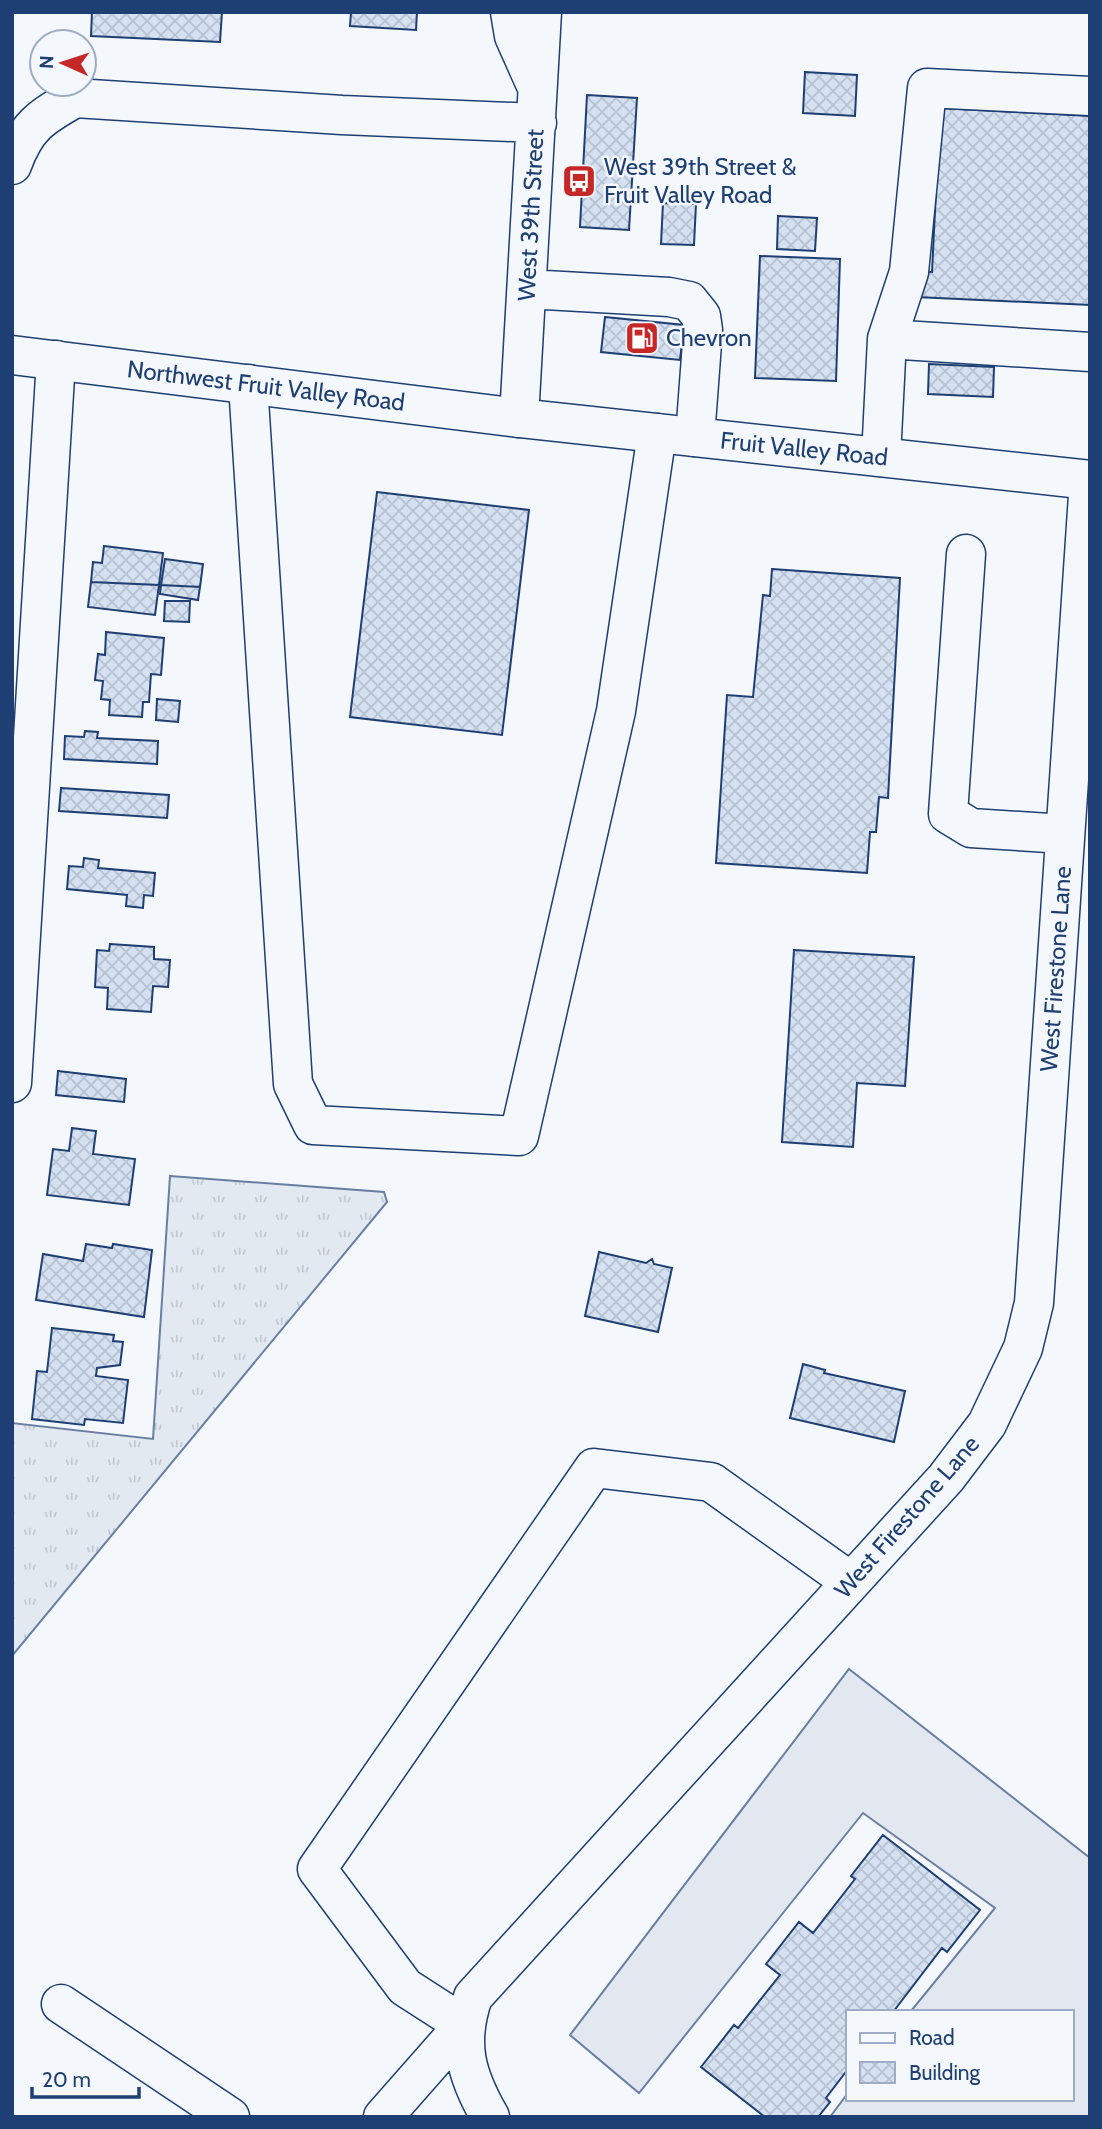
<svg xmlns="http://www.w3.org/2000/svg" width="1102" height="2129" font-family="Cabin,sans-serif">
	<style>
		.grass { fill: url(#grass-tufts); stroke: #687fa3; stroke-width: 2 }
		.parking { fill: #e3e8f0; stroke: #687fa3; stroke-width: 2 }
		.building { fill: url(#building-cross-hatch); stroke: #1d3f73; stroke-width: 2 }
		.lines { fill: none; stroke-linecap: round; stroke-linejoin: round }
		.minor-casing { stroke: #1d3f73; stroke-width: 41 }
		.major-casing { stroke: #1d3f73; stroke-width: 41 }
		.minor { stroke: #f4f7fb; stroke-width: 38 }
		.major { stroke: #f4f7fb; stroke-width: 38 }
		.labels { text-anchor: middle; stroke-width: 5; stroke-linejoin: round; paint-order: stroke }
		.poi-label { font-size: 24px; fill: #1d3f73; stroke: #f4f7fb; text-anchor: start }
		.street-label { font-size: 24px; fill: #1d3f73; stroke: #f4f7fb }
	</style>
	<defs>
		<pattern id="grass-tufts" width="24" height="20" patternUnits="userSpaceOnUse" patternTransform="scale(1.75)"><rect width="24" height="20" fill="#e3e9f0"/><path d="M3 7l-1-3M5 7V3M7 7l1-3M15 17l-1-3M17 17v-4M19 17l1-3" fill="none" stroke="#c2c9d1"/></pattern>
		<pattern id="building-cross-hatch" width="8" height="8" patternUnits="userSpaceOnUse" patternTransform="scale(1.75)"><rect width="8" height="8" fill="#d5e0f0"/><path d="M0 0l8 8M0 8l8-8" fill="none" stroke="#b6c1d1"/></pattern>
	</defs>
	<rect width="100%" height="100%" fill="#f4f7fb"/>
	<path class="grass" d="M170,1176L384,1192L387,1202L12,1656V1423L153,1439Z"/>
	<path class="parking" d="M849,1669L1090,1858V2117H830L848,2093V2099H1072V2012L911,2011L995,1908L863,1813L639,2093L570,2035Z"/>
	<path class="building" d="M92,12H222L220,42L91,36Z
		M351,12H417L416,30L350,26Z
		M805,72L857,75L855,116L803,113Z
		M587,95L637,98L629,230L580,227Z
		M940,108L1090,116V305L916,297L918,271L932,272Z
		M663,203L696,204L694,245L661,244Z
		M778,216L817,218L815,251L777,249Z
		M760,256L840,259L836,381L755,378Z
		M605,317L684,325L680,360L601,352Z
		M929,364L994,367L993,397L928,394Z
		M377,492L529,510L502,735L350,717Z
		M104,546L163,553L159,585L91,582L93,562L102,563Z
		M165,559L203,564L200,587L161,585Z
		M772,569L900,578L888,798L879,797L876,832H870L867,873L716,863L727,695L753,697L763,595L770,596Z
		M91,582L159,585L155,615L88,607Z
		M161,585L200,587L198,600L160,594Z
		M165,601H190L189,622L164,621Z
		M106,632L164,638L161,675L151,674L149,702H143L142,717L109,715L110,700L101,699L103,681L95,680L98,654L105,655Z
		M157,699L180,701L178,722L156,720Z
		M85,731L98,732L97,738L158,741L157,764L64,759L65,736L84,737Z
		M61,788L169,795L167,818L59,811Z
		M84,858L99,860L98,868L155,873L153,896L144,895L143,908L126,906L127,895L67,889L69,866L83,867Z
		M110,944L154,947V959L170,960L168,987L153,986L151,1012L107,1009L108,988L95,987L97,950L109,951Z
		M794,950L914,957L905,1086L857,1083L853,1147L782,1142Z
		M58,1071L126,1079L124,1102L56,1095Z
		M72,1128L96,1131L93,1154L135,1159L129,1205L47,1195L53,1149L69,1151Z
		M86,1244L112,1248L113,1244L152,1250L144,1317L36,1300L43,1254L83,1261Z
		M599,1252L646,1263L652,1259L654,1264L672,1268L658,1332L585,1316Z
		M52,1328L114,1335L113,1341L123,1342L120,1365L97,1368L96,1376L128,1380L123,1423L85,1419L84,1425L32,1419L37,1371L47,1372Z
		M803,1364L825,1370L824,1373L905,1391L894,1442L790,1418Z
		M883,1835L980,1910L947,1952L942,1948L893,2012H848V2069L826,2098L830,2102L818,2117H765L701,2067L734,2025L738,2028L780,1975L766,1964L799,1922L813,1933L855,1879L851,1876Z"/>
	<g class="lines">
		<g class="minor-casing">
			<path id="minor" d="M510,12L514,36L535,83
				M12,165C26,126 41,117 75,98L342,115L537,123
				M527,289L669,297L689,301L701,316L703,330L695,437
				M887,339L1090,352
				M248,384L293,1084L313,1125L519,1136L616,711L657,433
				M519,418L542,12
				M881,457L887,339L909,272L927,88L1090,96
				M966,554L948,814L971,828L1064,834
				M12,1083L56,360
				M61,2004L230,2117
				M383,2117L464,2025L405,1987L317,1869L594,1468L711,1482L851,1582
				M490,2117C466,2075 457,2044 473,1997L946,1478L987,1424L1023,1348L1034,1303L1089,480"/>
		</g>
		<g class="major-casing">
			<path id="major" d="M12,355L519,418L1090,480"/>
		</g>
		<use href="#minor" class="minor"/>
		<use href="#major" class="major"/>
	</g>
	<defs>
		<g id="bus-square" transform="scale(1.75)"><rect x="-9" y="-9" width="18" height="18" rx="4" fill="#c62828" stroke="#f4f7fb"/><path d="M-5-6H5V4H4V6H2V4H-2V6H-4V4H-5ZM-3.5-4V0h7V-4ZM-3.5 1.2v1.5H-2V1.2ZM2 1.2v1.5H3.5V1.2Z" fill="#fff"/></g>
		<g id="fuel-square" transform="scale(1.75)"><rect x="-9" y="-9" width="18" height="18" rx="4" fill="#c62828" stroke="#f4f7fb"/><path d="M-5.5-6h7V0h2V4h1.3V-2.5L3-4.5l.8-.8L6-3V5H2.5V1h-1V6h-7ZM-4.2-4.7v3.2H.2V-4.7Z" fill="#fff"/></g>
	</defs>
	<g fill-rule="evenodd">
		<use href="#bus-square" x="579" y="181"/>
		<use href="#fuel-square" x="642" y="338"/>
	</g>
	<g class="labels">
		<g class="poi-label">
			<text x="604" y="175">West 39th Street &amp;<tspan x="604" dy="28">Fruit Valley Road</tspan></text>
			<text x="666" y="346">Chevron</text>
		</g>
		<g class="street-label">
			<text transform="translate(531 215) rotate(-87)" y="8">West 39th Street</text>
			<text transform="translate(266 386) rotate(7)" y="8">Northwest Fruit Valley Road</text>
			<text transform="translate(804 449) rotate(6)" y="8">Fruit Valley Road</text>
			<text transform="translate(1056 969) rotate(-86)" y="8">West Firestone Lane</text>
			<text transform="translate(907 1517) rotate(-49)" y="8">West Firestone Lane</text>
		</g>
	</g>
	<rect width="1102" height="2129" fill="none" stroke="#1d3f73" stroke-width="28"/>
	<rect x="846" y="2010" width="228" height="91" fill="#f4f7fb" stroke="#9eadc5" stroke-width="2"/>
	<rect x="860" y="2033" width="35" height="10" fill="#f4f7fb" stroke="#9eadc5" stroke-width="2"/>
	<text x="909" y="2045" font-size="21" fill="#1d3f73">Road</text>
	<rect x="860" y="2062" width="35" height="21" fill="url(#building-cross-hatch)" stroke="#9eadc5" stroke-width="2"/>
	<text x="909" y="2080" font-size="21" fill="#1d3f73">Building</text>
	<g transform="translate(63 63) rotate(273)"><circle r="33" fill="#f4f7fb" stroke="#9eadc5" stroke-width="2"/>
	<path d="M0-5L12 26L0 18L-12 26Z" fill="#c62828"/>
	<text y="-10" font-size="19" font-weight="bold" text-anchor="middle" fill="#1d3f73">N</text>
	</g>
	<path d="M32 2087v10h107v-10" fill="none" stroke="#1d3f73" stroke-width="3.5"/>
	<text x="42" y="2087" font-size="21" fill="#1d3f73" stroke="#f4f7fb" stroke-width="5" paint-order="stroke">20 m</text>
</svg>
